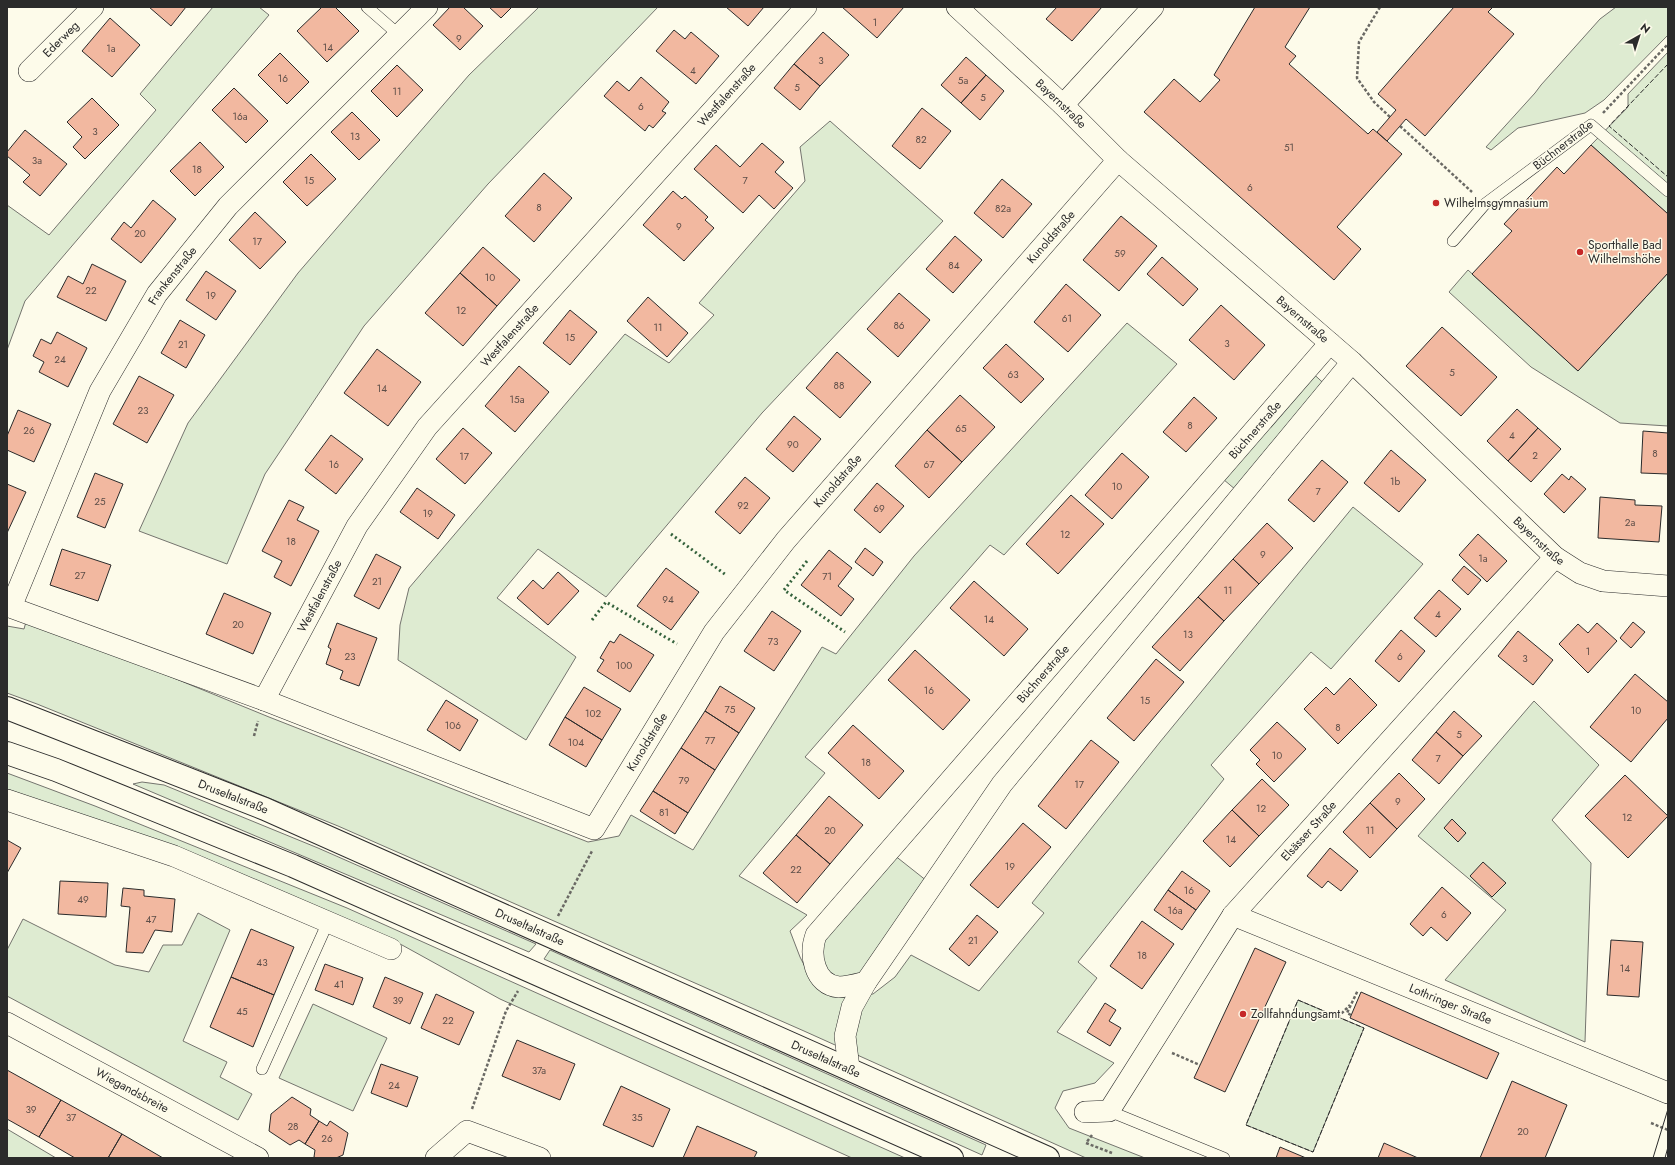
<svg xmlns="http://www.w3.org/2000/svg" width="1675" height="1165" font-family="Jost,sans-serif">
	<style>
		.green { fill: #deebd1; stroke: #74746e }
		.building { fill: #f2b8a0; stroke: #2b2b2b }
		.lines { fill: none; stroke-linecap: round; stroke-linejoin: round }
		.service-casing { stroke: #2b2b2b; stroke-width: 12 }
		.minor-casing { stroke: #2b2b2b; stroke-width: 22 }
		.secondary-casing { stroke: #2b2b2b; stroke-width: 24 }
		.path { stroke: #6a6964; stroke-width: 2.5; stroke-dasharray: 3 2; stroke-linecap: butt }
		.service { stroke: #fdfbea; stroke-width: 11 }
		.minor { stroke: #fdfbea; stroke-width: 21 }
		.secondary { stroke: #fdfbea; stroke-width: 22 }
		.tram { stroke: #2b2b2b; stroke-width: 1 }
		.hedge { stroke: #34623c; stroke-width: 3; stroke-dasharray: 2 3; stroke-linecap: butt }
		.fence { stroke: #2b2b2b; stroke-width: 1; stroke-dasharray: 5 2; stroke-linecap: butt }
		.poi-dot { fill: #c62828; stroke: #fdfbea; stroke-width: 1.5 }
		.labels { text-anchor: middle; stroke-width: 3; stroke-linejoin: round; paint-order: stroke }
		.number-label { font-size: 10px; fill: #5d4e48 }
		.street-label { font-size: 12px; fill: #2b2b2b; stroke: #fdfbea }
		.poi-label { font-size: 12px; fill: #2b2b2b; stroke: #fdfbea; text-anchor: start }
	</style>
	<rect width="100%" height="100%" fill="#fdfbea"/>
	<path class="green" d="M213,7H259L269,15L25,301L7,350V205L49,235L156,110L140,94Z
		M539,7H658L488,184L364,326L265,474L227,564L139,531L188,423L298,273L469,75Z
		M1616,7H1668V35L1604,100L1585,113L1518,128L1491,150L1486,147L1535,93L1541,85L1600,19Z
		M1668,52V214L1591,145L1628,107V94Z
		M830,121L943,221L762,413L606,597L538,549L497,598L576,657L526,740L398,660L400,625L409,588L625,334L669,363L714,315L699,303L805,181L800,147Z
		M1468,270L1578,371L1668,273V426L1620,423L1531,367L1449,292Z
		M1127,323L1177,364L1004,555L990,545L805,757L825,773L739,876L807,915L790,931L800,957L813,982L841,994H873L895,977L911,955L979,991L1044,913L1032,903L1160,742L1353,507L1423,564L1331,669L1311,652L1211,765L1224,779L1078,962L1097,978L1057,1032L1114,1063L1095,1083L1063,1091L1055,1108L1069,1128L1145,1158H1086L804,1031L338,826L37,704L7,693V626L24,629L27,618L269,717L588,842L619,836L631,815L693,850L822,647L836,654L914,556Z
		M1308,369L1330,389L1242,495L1217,474Z
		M1534,701L1599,765L1552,820L1591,863L1585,1042L1445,980L1506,910L1418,836Z
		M7,773L95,806L347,908L905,1158H852L500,999L402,945L153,842L7,789Z
		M142,782L164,785L318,848L536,944L529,952L133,784Z
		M889,851L932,885L866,982L828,984L816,935Z
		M198,913L230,930L183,1041L227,1062L220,1077L252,1094L238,1120L7,996V950L23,919L115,965L149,972L163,945H182Z
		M550,950L986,1145L982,1155L544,959Z
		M1298,1000L1364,1028L1313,1152L1246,1125Z
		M313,1004L387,1038L353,1111L279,1078Z
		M7,1129L56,1158H7Z"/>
	<path class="building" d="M149,7H186L171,26Z
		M322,7H335L359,31L327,62L297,31Z
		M450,7H463L483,26L460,50L433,25Z
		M489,7H512L501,18Z
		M726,7H764L748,26Z
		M842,7H904L877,38Z
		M1057,7H1102L1072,41L1046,19Z
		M1255,7H1310L1285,47L1296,56L1289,64L1368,134L1373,129L1402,154L1337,227L1361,249L1334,280L1144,112L1174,79L1200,102L1220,80L1214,75Z
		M1454,7H1493L1488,12L1514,34L1425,136L1406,119L1387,141L1377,132L1396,110L1378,94Z
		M110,18L140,45L112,77L82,51Z
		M674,30L685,39L691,32L719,56L696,84L656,51Z
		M823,32L849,55L820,86L794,64Z
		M280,53L309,82L287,104L258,75Z
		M966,57L986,75L961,103L941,85Z
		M794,64L820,86L800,110L774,88Z
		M397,65L423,90L397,117L371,91Z
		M986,75L1004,91L980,120L961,103Z
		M641,77L669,102L662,111L666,113L653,128L649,125L645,131L604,96L617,81L629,91Z
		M234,88L268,121L246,143L212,110Z
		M92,98L119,125L85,159L73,147L82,137L67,122Z
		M922,108L951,131L920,169L892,146Z
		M352,112L380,140L359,160L331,132Z
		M25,130L67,164L40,196L23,182L30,175L7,156V152Z
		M200,142L224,167L195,196L170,171Z
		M762,143L784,162L775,172L793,188L774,209L759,195L743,213L694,169L716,145L740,167Z
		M1591,145L1668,214V273L1578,371L1472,274L1512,231L1504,224L1557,167L1564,174Z
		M311,154L336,179L307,206L283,182Z
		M544,173L572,198L534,242L505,216Z
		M1002,179L1032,204L1003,238L974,213Z
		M673,191L682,199L685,196L708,217L705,220L714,228L684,261L643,225Z
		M153,200L176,219L141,263L111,239L124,222L131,228Z
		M255,212L286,242L260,269L229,240Z
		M1121,216L1157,246L1119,291L1083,260Z
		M955,236L982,260L953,293L926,269Z
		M483,247L520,280L497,306L460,273Z
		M1162,257L1198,289L1183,306L1147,274Z
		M92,264L126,281L106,321L57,297L68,276L83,284Z
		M206,271L236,291L216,320L186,300Z
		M460,273L497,306L463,346L425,313Z
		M1066,284L1101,315L1068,352L1034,322Z
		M899,293L930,320L898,357L867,329Z
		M648,297L688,333L667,357L627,321Z
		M1221,305L1265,345L1234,380L1189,340Z
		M570,310L597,332L570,365L543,343Z
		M180,320L205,335L186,368L161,353Z
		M1442,327L1497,377L1461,416L1406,366Z
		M57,332L87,348L68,387L39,372L44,362L33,356L41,339L51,344Z
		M1006,344L1044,379L1021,403L983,368Z
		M377,349L421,382L388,426L344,393Z
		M837,352L871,382L840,418L806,388Z
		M519,366L549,392L515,432L485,406Z
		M139,376L174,395L147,443L113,424Z
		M960,395L995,427L962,462L927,430Z
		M1194,397L1217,418L1186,452L1163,432Z
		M1517,409L1538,428L1508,461L1487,441Z
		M18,410L51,424L34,462L7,450V436Z
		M794,416L821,439L793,472L766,449Z
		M463,428L492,453L465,484L436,459Z
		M1538,428L1561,449L1531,482L1508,461Z
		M927,430L962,462L929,498L895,466Z
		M1643,431L1668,433V474L1641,473Z
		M331,435L363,459L336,494L305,470Z
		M1391,450L1426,480L1399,512L1364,483Z
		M1122,453L1149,477L1112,519L1085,495Z
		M1322,460L1348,482L1314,522L1288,500Z
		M95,473L123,484L105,528L77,517Z
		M1562,474L1569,480L1571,476L1586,489L1564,513L1544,494Z
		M745,477L770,498L740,534L715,512Z
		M877,483L904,506L880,533L854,510Z
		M7,484L26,492L7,533Z
		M417,488L455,515L438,539L400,512Z
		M1071,495L1104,524L1058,574L1026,544Z
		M1600,497L1635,500V505L1662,506L1659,542L1598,538Z
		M289,500L304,507L297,520L319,531L291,586L274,577L282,561L262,551Z
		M1267,523L1293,548L1259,584L1233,559Z
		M1478,534L1507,561L1487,582L1459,555Z
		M865,548L883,562L873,576L855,562Z
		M62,549L111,565L98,601L50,585Z
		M829,550L852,568L838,586L854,599L841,616L801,585Z
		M376,554L401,567L379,609L354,596Z
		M1233,559L1259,584L1224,621L1198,597Z
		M1464,566L1481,580L1468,595L1452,580Z
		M666,568L699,592L671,630L637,606Z
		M558,572L579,591L548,625L517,598L533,580L543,589Z
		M974,581L1028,629L1004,656L950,608Z
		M1439,590L1461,609L1436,637L1414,618Z
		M224,593L271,613L253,654L206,634Z
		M1198,597L1224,621L1180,671L1152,647Z
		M772,611L801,631L774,671L744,651Z
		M1633,622L1645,632L1631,648L1620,638Z
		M337,623L377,638L359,686L340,679L343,671L326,664L331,649L328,647Z
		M1597,623L1617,641L1588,673L1559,644L1578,624L1588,633Z
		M1401,630L1425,651L1399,682L1375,661Z
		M1518,631L1553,660L1533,685L1498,656Z
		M620,634L654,655L630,692L597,671L604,660L600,658L610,641L614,643Z
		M915,650L970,700L943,730L888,680Z
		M1156,659L1184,682L1134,741L1107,718Z
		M1635,674L1668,702V718L1631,762L1590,727Z
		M1350,678L1377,705L1338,744L1304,709L1326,687L1334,695Z
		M720,686L755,708L739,733L705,711Z
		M584,687L621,709L602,740L565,717Z
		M446,700L478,720L460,751L427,730Z
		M705,711L739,733L715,770L681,748Z
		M1454,711L1482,736L1463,756L1436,732Z
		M565,717L602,740L586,767L549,745Z
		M1277,722L1306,749L1274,782L1256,764L1260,760L1250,750Z
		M853,725L904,771L879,799L828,753Z
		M1436,732L1463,756L1439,784L1412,760Z
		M1091,740L1119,762L1066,829L1038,806Z
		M681,748L715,770L688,813L653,791Z
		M1399,773L1425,799L1397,829L1370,803Z
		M1625,775L1668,816L1628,858L1585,816Z
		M1262,779L1289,805L1259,836L1232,810Z
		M653,791L688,813L675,834L640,811Z
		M829,796L863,825L830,864L796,835Z
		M1370,803L1397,829L1370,858L1343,832Z
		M1232,810L1259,836L1230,867L1203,841Z
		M1452,819L1466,833L1458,842L1444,828Z
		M1023,823L1051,847L998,908L970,885Z
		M796,835L830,864L797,903L763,873Z
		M7,840L21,848L7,873Z
		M1330,848L1358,871L1341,891L1328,881L1322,888L1307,876Z
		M1483,862L1506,883L1492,897L1470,876Z
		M1182,871L1210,891L1196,910L1168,890Z
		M60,881L108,883L106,917L58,914Z
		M1442,887L1471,913L1447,941L1431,927L1423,936L1410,924Z
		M123,888L144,890V896L175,899L172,932L155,930L143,953L126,952L130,907L121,906Z
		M1168,890L1196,910L1182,930L1154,910Z
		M977,915L998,932L969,966L949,949Z
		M1142,921L1174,944L1142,989L1110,966Z
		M251,929L294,947L274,995L231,977Z
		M1611,940L1643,942L1639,997L1607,995Z
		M1255,948L1286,962L1225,1092L1194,1078Z
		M325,964L363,978L353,1005L315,990Z
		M231,977L274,995L253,1047L210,1027Z
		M385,977L423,993L410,1024L373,1007Z
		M1361,992L1499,1053L1487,1079L1350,1018Z
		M436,994L474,1012L459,1045L421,1028Z
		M1105,1003L1116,1010L1109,1021L1121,1028L1110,1046L1087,1032Z
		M517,1040L575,1064L560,1100L502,1076Z
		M381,1064L418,1077L407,1107L371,1093Z
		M7,1070L61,1100L39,1137L7,1119Z
		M1512,1081L1567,1105L1545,1158H1480Z
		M621,1086L670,1109L653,1147L603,1125Z
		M292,1097L311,1109L310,1115L319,1121L305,1144L299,1140L290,1145L269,1131L271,1114Z
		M61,1100L122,1134L108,1158H75L39,1137Z
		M319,1121L327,1126L330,1121L348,1133L343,1155L336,1158H316L314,1157L315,1150L305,1144Z
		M697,1126L757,1152L754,1158H683Z
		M122,1134L163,1158H108Z
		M1384,1143L1418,1158H1378Z
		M1280,1147L1306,1158H1276Z"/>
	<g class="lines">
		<g class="service-casing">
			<path id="service" d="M367,7L399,35
				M1453,241L1485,204L1591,125L1668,191
				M262,1069L328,922
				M1109,1111L1224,1158"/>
		</g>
		<g class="minor-casing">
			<g id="minor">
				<path id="s1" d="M957,7L1063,105L1118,160L1352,362L1555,557L1580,573L1603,581L1668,586"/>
				<path id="s2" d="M29,71L93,7"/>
				<path d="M1063,105L1153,7"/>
				<path d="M1330,343L816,935C809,954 814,985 839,987C848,987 858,984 866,982L1002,784L1352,362"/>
				<path id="s3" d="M7,606L264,700L594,829L714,632L786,540L1118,160"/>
				<path id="s4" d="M11,607L100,391L157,294L228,206L427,7"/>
				<path id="s5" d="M264,700L357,526L427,427L806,7"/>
				<path d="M7,800L174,856L391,949"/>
				<path id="s6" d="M1233,915L1668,1093"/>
				<path id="s7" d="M7,1023L258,1158"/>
				<path d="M849,1068L845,1036L852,1007L866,982"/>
				<path id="s8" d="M1085,1112L1109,1111L1233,915L1555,557"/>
				<path d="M436,1158L467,1131L540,1158"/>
			</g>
		</g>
		<g class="secondary-casing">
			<g id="secondary">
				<path id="s9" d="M7,708L265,809L1048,1158"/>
				<path d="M7,753L56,770L293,866L952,1158"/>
			</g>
		</g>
		<path class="path" d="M1380,7L1359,42L1357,78L1374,102L1390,117
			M1603,113L1668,44
			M1400,126L1472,192
			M254,736L258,721
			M558,916L592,851
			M1351,1015L1347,1013L1358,990
			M1338,1017L1350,1005
			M1172,1053L1200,1065
			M472,1109L506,1011L518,991
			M1651,1123L1668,1130
			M1092,1135L1086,1143L1112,1153"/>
		<use href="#service" class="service"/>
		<use href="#minor" class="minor"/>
		<use href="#secondary" class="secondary"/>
		<path class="tram" d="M1653,1158L1668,1109
			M1665,1158L1668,1147"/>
		<path class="hedge" d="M671,534L726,575
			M807,561L784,590L845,632
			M592,620L606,602L677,644"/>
		<path class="fence" d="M1668,64L1609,126L1668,177
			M1298,1000L1364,1028L1313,1152L1246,1125Z"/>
	</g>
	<g class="poi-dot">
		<circle cx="1436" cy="203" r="4"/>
		<circle cx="1580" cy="252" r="4"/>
		<circle cx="1243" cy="1014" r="4"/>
	</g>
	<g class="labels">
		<g class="number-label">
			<text x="875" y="26">1</text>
			<text x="459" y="42">9</text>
			<text x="328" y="51">14</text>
			<text x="111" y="52">1a</text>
			<text x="821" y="64">3</text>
			<text x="693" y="74">4</text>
			<text x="283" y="82">16</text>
			<text x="963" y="84">5a</text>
			<text x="797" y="91">5</text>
			<text x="397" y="95">11</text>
			<text x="983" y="101">5</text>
			<text x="641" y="110">6</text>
			<text x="240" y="120">16a</text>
			<text x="95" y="135">3</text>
			<text x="355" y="140">13</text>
			<text x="921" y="143">82</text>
			<text x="1289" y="151">51</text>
			<text x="37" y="164">3a</text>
			<text x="197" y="173">18</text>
			<text x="309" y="184">15</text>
			<text x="745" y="184">7</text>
			<text x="1250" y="191">6</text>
			<text x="539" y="211">8</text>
			<text x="1003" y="212">82a</text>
			<text x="679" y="230">9</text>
			<text x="140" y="237">20</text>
			<text x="257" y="245">17</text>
			<text x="1120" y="257">59</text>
			<text x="954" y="269">84</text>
			<text x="490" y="281">10</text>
			<text x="91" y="294">22</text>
			<text x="211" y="299">19</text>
			<text x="461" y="314">12</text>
			<text x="1067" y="322">61</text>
			<text x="899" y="329">86</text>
			<text x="658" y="331">11</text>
			<text x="570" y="341">15</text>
			<text x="1227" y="347">3</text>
			<text x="183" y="348">21</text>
			<text x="60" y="363">24</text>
			<text x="1452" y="376">5</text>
			<text x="1013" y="378">63</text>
			<text x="839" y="389">88</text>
			<text x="382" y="392">14</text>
			<text x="517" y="403">15a</text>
			<text x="143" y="414">23</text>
			<text x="1190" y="429">8</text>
			<text x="961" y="432">65</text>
			<text x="29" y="434">26</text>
			<text x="1512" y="439">4</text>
			<text x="793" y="448">90</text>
			<text x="1655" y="457">8</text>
			<text x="1535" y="459">2</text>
			<text x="464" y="460">17</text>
			<text x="334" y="468">16</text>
			<text x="929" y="468">67</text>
			<text x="1395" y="485">1b</text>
			<text x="1117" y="490">10</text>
			<text x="1318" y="495">7</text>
			<text x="100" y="505">25</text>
			<text x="743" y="509">92</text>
			<text x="879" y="512">69</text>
			<text x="428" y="517">19</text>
			<text x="1630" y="526">2a</text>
			<text x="1065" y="538">12</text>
			<text x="291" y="545">18</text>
			<text x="1263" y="558">9</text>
			<text x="1483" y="562">1a</text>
			<text x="80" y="579">27</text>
			<text x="827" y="580">71</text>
			<text x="377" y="585">21</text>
			<text x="1228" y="594">11</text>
			<text x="668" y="603">94</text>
			<text x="1438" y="618">4</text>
			<text x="989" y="623">14</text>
			<text x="238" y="628">20</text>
			<text x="1188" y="638">13</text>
			<text x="773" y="645">73</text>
			<text x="1588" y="655">1</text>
			<text x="350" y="660">23</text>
			<text x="1400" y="660">6</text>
			<text x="1525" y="662">3</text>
			<text x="624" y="669">100</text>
			<text x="929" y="694">16</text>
			<text x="1145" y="704">15</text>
			<text x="730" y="713">75</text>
			<text x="1636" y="714">10</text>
			<text x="593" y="717">102</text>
			<text x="453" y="729">106</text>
			<text x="1338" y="731">8</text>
			<text x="1459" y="738">5</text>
			<text x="710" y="744">77</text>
			<text x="576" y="746">104</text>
			<text x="1277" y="759">10</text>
			<text x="1438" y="762">7</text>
			<text x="866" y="766">18</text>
			<text x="684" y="784">79</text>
			<text x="1079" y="788">17</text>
			<text x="1398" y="805">9</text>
			<text x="1261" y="812">12</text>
			<text x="664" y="816">81</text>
			<text x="1627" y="821">12</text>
			<text x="830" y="834">20</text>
			<text x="1370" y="834">11</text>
			<text x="1231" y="843">14</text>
			<text x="1010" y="870">19</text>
			<text x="796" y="873">22</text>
			<text x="1189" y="894">16</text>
			<text x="83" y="903">49</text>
			<text x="1175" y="914">16a</text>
			<text x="1444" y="918">6</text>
			<text x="151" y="923">47</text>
			<text x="973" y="944">21</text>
			<text x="1142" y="959">18</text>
			<text x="262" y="966">43</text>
			<text x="1625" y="972">14</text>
			<text x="339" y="988">41</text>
			<text x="398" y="1004">39</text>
			<text x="242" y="1015">45</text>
			<text x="448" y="1024">22</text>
			<text x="539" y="1074">37a</text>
			<text x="394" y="1089">24</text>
			<text x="31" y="1113">39</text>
			<text x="71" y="1121">37</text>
			<text x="637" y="1121">35</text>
			<text x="293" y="1130">28</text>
			<text x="1523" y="1135">20</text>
			<text x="327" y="1142">26</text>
		</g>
		<g class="street-label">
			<text dy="4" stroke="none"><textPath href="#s2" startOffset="45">Ederweg</textPath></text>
			<text dy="4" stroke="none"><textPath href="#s5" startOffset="766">Westfalenstraße</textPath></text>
			<text dy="4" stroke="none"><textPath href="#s1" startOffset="142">Bayernstraße</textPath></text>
			<text transform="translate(1563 145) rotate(-38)" y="4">Büchnerstraße</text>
			<text dy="4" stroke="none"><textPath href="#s3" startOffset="1378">Kunoldstraße</textPath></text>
			<text dy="4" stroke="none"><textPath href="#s4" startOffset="370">Frankenstraße</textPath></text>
			<text dy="4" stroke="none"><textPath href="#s1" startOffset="466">Bayernstraße</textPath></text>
			<text dy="4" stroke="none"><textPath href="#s5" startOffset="442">Westfalenstraße</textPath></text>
			<text transform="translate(1255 430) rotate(-49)" y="4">Büchnerstraße</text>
			<text dy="4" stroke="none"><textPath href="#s3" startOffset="1054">Kunoldstraße</textPath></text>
			<text dy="4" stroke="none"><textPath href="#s1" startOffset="790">Bayernstraße</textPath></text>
			<text dy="4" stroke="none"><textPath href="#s5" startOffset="118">Westfalenstraße</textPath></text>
			<text transform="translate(1043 674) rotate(-49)" y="4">Büchnerstraße</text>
			<text dy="4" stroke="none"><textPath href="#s3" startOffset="730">Kunoldstraße</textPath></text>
			<text dy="4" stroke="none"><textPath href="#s9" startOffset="243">Druseltalstraße</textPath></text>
			<text dy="4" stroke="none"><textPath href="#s8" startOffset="369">Elsässer Straße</textPath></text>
			<text dy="4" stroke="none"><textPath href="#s9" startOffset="567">Druseltalstraße</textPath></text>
			<text dy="4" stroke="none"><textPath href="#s6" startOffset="235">Lothringer Straße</textPath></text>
			<text dy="4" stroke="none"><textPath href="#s9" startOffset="891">Druseltalstraße</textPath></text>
			<text dy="4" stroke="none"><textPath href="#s7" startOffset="142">Wiegandsbreite</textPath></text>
		</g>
		<g class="poi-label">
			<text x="1444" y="207">Wilhelmsgymnasium</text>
			<text x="1588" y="249">Sporthalle Bad<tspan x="1588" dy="14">Wilhelmshöhe</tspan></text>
			<text x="1251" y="1018">Zollfahndungsamt</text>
		</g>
	</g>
	<rect width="1675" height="1165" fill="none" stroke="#2b2b2b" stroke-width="16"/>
	<g transform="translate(1639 36) rotate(39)" stroke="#fdfbea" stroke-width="3" paint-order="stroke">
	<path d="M0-3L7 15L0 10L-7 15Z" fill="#2b2b2b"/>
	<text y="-6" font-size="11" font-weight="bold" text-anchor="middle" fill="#2b2b2b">N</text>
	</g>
</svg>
